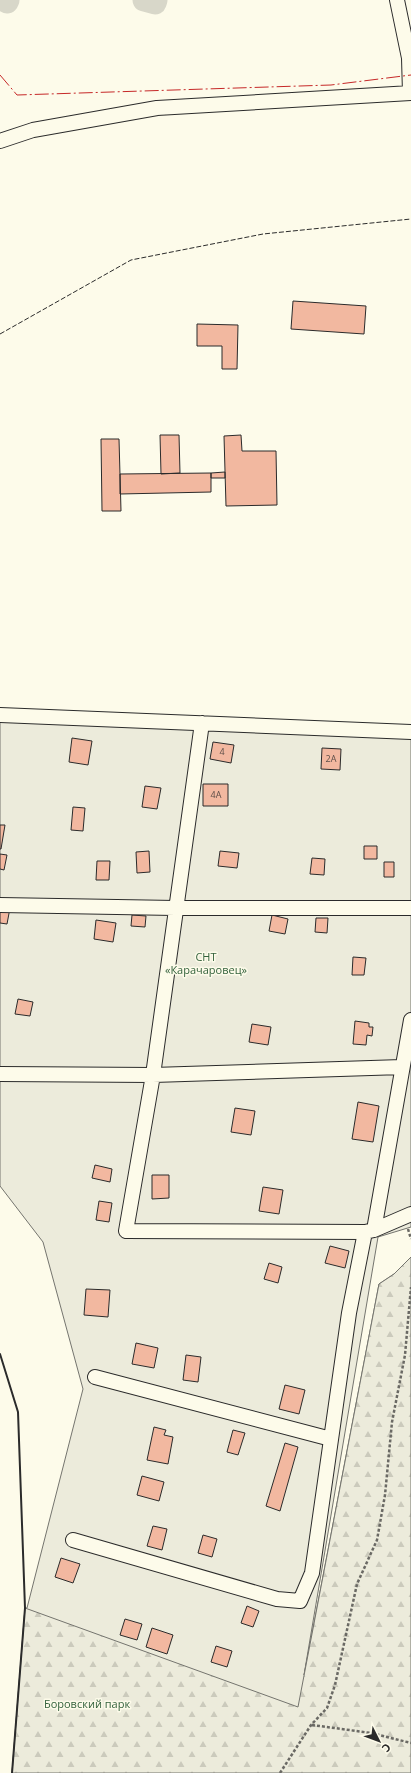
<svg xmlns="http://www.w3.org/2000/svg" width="411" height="1773" font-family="'Open Sans',sans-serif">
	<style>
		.green { fill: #ecebdb; stroke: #74746e }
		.forest { fill: url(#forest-firs); stroke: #74746e }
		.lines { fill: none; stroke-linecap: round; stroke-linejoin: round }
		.river { stroke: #d8d7c9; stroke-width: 23 }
		.building { fill: #f2b8a0; stroke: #2b2b2b }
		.minor-casing { stroke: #2b2b2b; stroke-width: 16 }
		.path { stroke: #6a6964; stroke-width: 2.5; stroke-dasharray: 3 2; stroke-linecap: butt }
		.minor { stroke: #fdfbea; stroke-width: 14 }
		.fence { stroke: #2b2b2b; stroke-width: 1; stroke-dasharray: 5 2; stroke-linecap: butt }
		.wall { stroke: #2b2b2b; stroke-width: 2 }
		.power { stroke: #c62828; stroke-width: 1; stroke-dasharray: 14 3 2 3; stroke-linecap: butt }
		.labels { text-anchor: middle; stroke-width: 3; stroke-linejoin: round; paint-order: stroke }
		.number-label { font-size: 9px; fill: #5d4e48 }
		.park-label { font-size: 11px; fill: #34623c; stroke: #fdfbea }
	</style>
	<defs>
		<pattern id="forest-firs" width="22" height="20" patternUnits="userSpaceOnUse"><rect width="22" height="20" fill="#ecebdb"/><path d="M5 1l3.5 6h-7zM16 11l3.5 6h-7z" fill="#cbcabc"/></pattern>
	</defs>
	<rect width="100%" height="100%" fill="#fdfbea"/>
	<path class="green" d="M0,720L411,726V1227L378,1237L304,1675L379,1284L394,1274L411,1257V1773H12L25,1608H27L83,1389L43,1242L0,1186Z"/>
	<path class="forest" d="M411,1257V1773H12L25,1608L298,1707L379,1284L394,1274Z"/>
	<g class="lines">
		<path class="river" d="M4,0L7,2L8,0
			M144,0L155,3L156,0"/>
	</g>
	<path class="building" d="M293,301L366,306L364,334L291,329Z
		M197,324L238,325L237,369H222V346H197Z
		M160,435H179L180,473L161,474Z
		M241,435L242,451H276L277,505L226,506L224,436Z
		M101,439H119L121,511H102Z
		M225,472V478H211V473Z
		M211,473V492L120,494V474Z
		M72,738L92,741L88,765L69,762Z
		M213,742L234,745L231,763L210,759Z
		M322,748L341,749L340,770L321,769Z
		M203,784H228V806H203Z
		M145,786L161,788L157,809L142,807Z
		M73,807L85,808L83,831L71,830Z
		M0,825H5L1,849H0Z
		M364,846H377V859H364Z
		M149,851L150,872L137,873L136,852Z
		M220,851L239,853L237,868L218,866Z
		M0,854L7,855L4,870L0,869Z
		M312,858L325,859L324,875L310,874Z
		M97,861H110L109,880H96Z
		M384,862H394V877H384Z
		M0,906L10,908L7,924L0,923Z
		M132,915L146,916L145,927L131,926Z
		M272,915L288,919L285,934L269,931Z
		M316,918H328L327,933L315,932Z
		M96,920L116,923L113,942L94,939Z
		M353,957L366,958L364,975H352Z
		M18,999L33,1002L30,1016L15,1014Z
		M355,1021L369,1023V1027H373L372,1036L367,1035L366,1045L353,1044Z
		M252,1024L271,1027L268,1045L249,1042Z
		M358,1102L379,1106L373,1142L352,1139Z
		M235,1108L255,1111L251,1135L231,1132Z
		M95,1165L112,1169L110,1182L92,1178Z
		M152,1175H169V1198L152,1199Z
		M263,1187L283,1190L279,1214L259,1211Z
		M99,1201L112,1203L109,1222L96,1220Z
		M330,1246L349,1251L345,1268L325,1263Z
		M269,1263L282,1267L278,1283L264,1279Z
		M86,1289L110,1290L108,1317L84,1315Z
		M136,1343L158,1348L154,1368L132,1364Z
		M186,1355L201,1357L198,1382L183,1380Z
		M285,1385L305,1390L299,1414L279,1409Z
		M154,1427L166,1430L164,1435L173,1437L168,1464L147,1460Z
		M233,1430L245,1433L238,1455L227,1452Z
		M285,1443L298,1447L280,1511L266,1506Z
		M142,1476L164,1482L159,1501L137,1495Z
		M153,1526L167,1529L162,1550L147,1546Z
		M203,1535L217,1539L212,1557L198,1553Z
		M61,1558L80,1564L73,1583L55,1577Z
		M247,1606L259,1611L253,1627L241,1623Z
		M125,1619L142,1624L137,1640L120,1635Z
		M152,1628L173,1635L167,1654L146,1647Z
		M216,1646L232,1651L227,1667L211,1662Z"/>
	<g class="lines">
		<g class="minor-casing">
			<path id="minor" d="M397,0L409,58L410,93
				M0,141L33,130L157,108L411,93
				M0,715L411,732
				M202,723L153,1075L126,1231L365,1232L374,1230
				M0,905L175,908H411
				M411,1020L374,1230L411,1214
				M0,1074L153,1075L402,1067
				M95,1377L331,1439
				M73,1540L277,1599L300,1601L312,1573L349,1313L365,1232"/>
		</g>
		<path class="path" d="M408,1229L411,1239
			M312,1725L371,1733L411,1743
			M280,1773L311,1725L327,1708L335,1685L357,1584L377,1540L385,1495L392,1422L405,1355L411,1287"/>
		<use href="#minor" class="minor"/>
		<path class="fence" d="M0,334L131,260L263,234L411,219"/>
		<path class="wall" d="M0,1354L18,1412L25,1608L12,1773"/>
		<path class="power" d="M0,75L17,95L331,85L411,75"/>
	</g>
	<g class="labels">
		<g class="number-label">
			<text x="222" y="755">4</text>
			<text x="331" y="762">2А</text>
			<text x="216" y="798">4А</text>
		</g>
		<g class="park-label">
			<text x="206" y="961">СНТ<tspan x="206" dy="13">«Карачаровец»</tspan></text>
			<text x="87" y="1708">Боровский парк</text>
		</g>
	</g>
	<g transform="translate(379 1741) rotate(132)" stroke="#fdfbea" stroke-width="3" paint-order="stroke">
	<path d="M0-3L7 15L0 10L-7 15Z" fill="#2b2b2b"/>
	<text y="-6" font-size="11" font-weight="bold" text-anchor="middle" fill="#2b2b2b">С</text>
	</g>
</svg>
